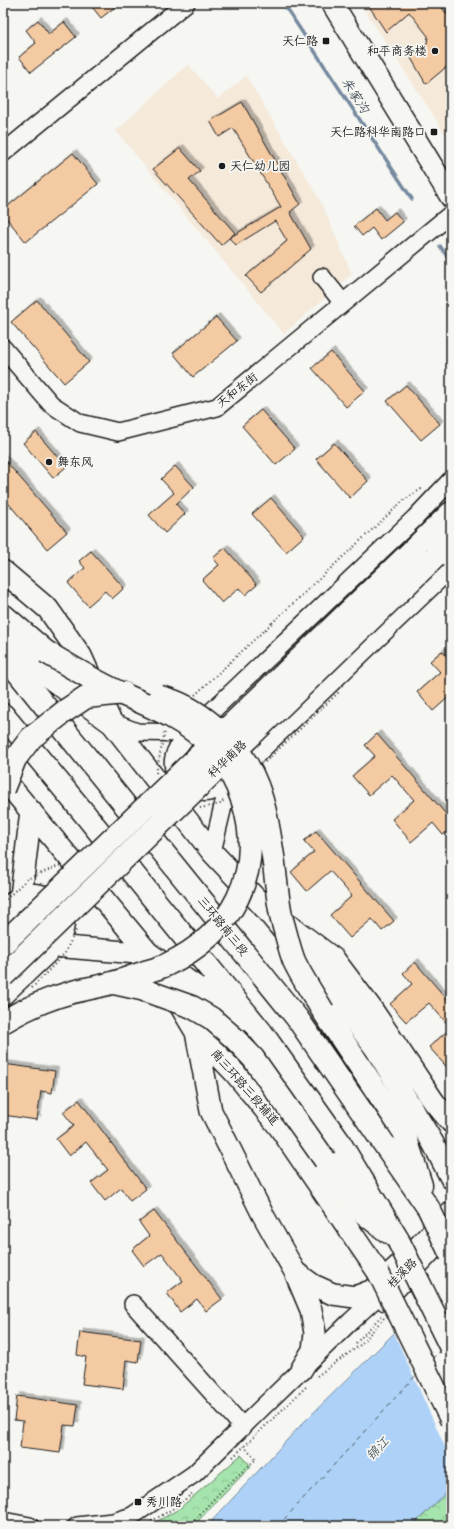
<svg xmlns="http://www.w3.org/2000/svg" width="454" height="1529" font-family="Kalam,'LXGW WenKai TC',sans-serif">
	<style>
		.built { fill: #f5e9da }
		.park { fill: url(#park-crowns); stroke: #608064 }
		.water { fill: #aed2f7; stroke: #74899f }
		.pier { fill: #f6f6f2 }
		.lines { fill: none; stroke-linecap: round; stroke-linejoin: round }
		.stream { stroke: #74899f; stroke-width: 3.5 }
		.ferry { stroke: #48535e; stroke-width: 1; stroke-dasharray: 5 4; stroke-linecap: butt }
		.building { fill: #f4caa3; stroke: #1c1c1c; filter: url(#shadow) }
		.minor-casing { stroke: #1c1c1c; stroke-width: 20 }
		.major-casing { stroke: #1c1c1c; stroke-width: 24 }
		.highway-casing { stroke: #1c1c1c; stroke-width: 25 }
		.path { stroke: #1c1c1c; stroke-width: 2; stroke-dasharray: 1 3; stroke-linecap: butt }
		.minor { stroke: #f6f6f2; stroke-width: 17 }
		.major { stroke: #f6f6f2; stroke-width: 21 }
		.highway { stroke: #f6f6f2; stroke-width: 22 }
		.major-bridge-casing { stroke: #1c1c1c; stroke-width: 24; stroke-linecap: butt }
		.highway-bridge-casing { stroke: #1c1c1c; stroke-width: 25; stroke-linecap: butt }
		.path-bridge { stroke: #1c1c1c; stroke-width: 2; stroke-dasharray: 1 3; stroke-linecap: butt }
		.major-bridge { stroke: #f6f6f2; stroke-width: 21 }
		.highway-bridge { stroke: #f6f6f2; stroke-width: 22 }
		.poi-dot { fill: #1c1c1c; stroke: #f6f6f2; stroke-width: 1.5 }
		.labels { text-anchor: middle; stroke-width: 3.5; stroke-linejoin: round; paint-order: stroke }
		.poi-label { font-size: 12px; fill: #1c1c1c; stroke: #f6f6f2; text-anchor: end }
		.street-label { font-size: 12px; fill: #1c1c1c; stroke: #f6f6f2 }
		.water-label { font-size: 13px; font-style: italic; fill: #48535e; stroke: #f6f6f2 }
	</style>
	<defs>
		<pattern id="park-crowns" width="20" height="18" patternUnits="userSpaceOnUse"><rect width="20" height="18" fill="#a5e4ac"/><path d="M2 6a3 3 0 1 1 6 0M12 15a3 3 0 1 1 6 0" fill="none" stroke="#8dc393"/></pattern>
		<filter id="shadow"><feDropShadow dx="3.5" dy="-3.5" stdDeviation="0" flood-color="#0004"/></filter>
	</defs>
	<rect width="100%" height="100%" fill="#f6f6f2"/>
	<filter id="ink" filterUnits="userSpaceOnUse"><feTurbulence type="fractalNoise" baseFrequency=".025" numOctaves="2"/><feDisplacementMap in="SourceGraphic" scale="8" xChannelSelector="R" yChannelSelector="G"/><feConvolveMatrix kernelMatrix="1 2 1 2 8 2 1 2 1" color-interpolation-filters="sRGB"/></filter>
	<g filter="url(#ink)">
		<path class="built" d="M360,3H451V145L432,113Z
			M188,64L218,99L246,76L320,200L352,274L284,334L116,131Z"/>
		<path class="park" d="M241,1455L251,1466L193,1526H149L179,1509Z
			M451,1488V1526H412Z"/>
		<path class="water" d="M451,1277V1488L412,1526H207L301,1425Z"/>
		<path class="pier" d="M451,1275V1460L393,1331Z"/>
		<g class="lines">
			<path class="stream" d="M283,3L412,199
				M440,246L451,262"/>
			<path class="ferry" d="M432,1359L441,1350
				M278,1526L417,1374"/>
		</g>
		<path class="building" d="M89,3H120L101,18Z
			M367,3H438L451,19V63L426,84L411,58L427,43L428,36L409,12L386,32Z
			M38,20L49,34L64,22L76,37L31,72L19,57L36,43L26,30Z
			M242,102L300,204L290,212L311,249L261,292L246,276L287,241L275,221L236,245L229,238L281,207L233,128L219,137L210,121Z
			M180,148L200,171L189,180L235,233L221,245L153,169Z
			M73,153L98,184L26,242L3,214V210Z
			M376,208L385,220L395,212L403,222L381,240L372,228L362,236L354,226Z
			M37,300L89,362L64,383L11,322Z
			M216,317L237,341L193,377L173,353Z
			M331,352L365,391L346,407L312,368Z
			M406,385L440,424L421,440L387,401Z
			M261,410L295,449L276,465L242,426Z
			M36,432L66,467L53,478L23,443Z
			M334,443L368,481L350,498L316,459Z
			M3,458L67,532L47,549L3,497Z
			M175,466L194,487L176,504L185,514L165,533L149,515L174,493L161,479Z
			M271,498L304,536L286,552L252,514Z
			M225,548L257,585L245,595L239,588L222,603L202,580L219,565L213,558Z
			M91,551L124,588L112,599L105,591L88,606L68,583L85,568L79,561Z
			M442,651L451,661V695L433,711L417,692L440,672L430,661Z
			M377,734L451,820V829L443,835L433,823L411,842L392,819L414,800L392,775L369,795L352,776L375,756L365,745Z
			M316,831L394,921L382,931L372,919L350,938L330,915L352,896L330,871L307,891L291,872L314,852L304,841Z
			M415,962L451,1004V1072L429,1047L451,1028L429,1003L406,1022L390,1004L412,984L403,973Z
			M3,1064L55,1071L52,1093L41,1091L37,1120L3,1115Z
			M79,1100L146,1189L130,1201L121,1188L105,1201L91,1183L108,1170L86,1142L69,1156L56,1139L74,1126L63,1112Z
			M154,1211L222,1299L206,1311L197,1299L180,1312L167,1293L183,1281L162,1253L144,1266L132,1250L149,1236L139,1222Z
			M80,1332L141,1340L138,1362L126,1360L123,1389L82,1384L86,1357L77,1355Z
			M17,1396L78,1405L75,1426L64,1425L60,1453L20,1448L23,1421L14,1420Z"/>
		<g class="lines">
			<g class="minor-casing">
				<path id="minor" d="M3,153L186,3
					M322,277L343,303
					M3,348L51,404L80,423L118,432L217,407L451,214
					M111,722L137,732L189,733L415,518L451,480
					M189,733C183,741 176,747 174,757C169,777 190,796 210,792C216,791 224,784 229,781
					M212,852L229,781L451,568
					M385,1302L451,1232
					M133,1304L243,1427
					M3,1521L30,1526
					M77,1526L113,1522L132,1516L194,1474L351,1321L389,1286"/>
			</g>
			<g class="major-casing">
				<path id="major" d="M332,3L451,197
					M3,571L48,609L81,656L111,722L212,852L263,906L324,980L376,1049L433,1143L451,1178
					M3,778L149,954L196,1032L235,1073L280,1128L378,1272
					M21,896L31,811
					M3,914C8,908 14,901 21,896C25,894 33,894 39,895C67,900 70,926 54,946L3,994
					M290,926L334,959L371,1008L434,1102L451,1122
					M54,946L149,954
					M196,1032L211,1111L263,1215L295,1272L311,1310L315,1333L313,1350L301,1370
					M295,1272L313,1285L333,1294L355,1297L373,1290L414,1251L451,1213"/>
			</g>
			<g class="highway-casing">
				<path id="highway" d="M416,547L451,513
					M435,557L451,541
					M3,615L46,652
					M3,635L52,679L111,722
					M3,654L297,1018L429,1209
					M3,715L84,813L262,1033L338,1140L398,1240
					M149,954L241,1019
					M323,1011L404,1132L421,1185
					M325,1160L356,1207L388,1232"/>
			</g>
			<path class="path" d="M272,623L404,500L423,488
				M356,1343L382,1315
				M317,1376L359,1346L384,1318
				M233,1457L308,1385
				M148,1523L176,1507L194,1492
				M189,1526L223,1489L256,1459L244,1446
				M440,1526L451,1514"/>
			<use href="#minor" class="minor"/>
			<use href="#major" class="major"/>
			<use href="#highway" class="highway"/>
			<g class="major-bridge-casing">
				<path id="major-bridge" d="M378,1272L451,1420"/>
			</g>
			<g class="highway-bridge-casing">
				<path id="highway-bridge" d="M160,697C181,702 199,713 215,727C258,763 265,804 273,856C276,877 277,899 282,920C286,933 289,948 294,961C302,978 313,994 323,1011
					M3,789L15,759L31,738L45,727L65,711L86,697L124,693
					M3,944L416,547
					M3,976L435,557
					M114,983L141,989L192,1007L211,1018L234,1038L253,1058L325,1160
					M3,1022C23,1010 47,999 69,993C83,989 98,987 112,983C124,980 134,976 145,972C152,970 160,968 166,965C232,934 265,873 243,802C236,781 224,759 208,743C182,718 149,706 118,692C93,680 69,666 46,652
					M429,1209L451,1255
					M398,1240L451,1348"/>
			</g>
			<path class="path-bridge" d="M195,695L272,623
				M265,762L340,691
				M156,773L165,731
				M200,808L220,804L225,799
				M3,902L27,879L61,865
				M32,988L65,953L77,928"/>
			<use href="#major-bridge" class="major-bridge"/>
			<use href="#highway-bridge" class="highway-bridge"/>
		</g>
	</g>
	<g class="poi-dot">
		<rect x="322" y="37" width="8" height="8" rx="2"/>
		<circle cx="435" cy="51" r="4"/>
		<rect x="430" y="128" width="8" height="8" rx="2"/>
		<circle cx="222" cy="166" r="4"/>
		<circle cx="49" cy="462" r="4"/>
		<rect x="134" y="1498" width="8" height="8" rx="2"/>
	</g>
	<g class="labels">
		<g class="poi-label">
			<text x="318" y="45">天仁路</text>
			<text x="427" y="55">和平商务楼</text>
			<text x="426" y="136">天仁路科华南路口</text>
			<text x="230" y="170" text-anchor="start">天仁幼儿园</text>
			<text x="57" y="466" text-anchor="start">舞东风</text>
			<text x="146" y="1506" text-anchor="start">秀川路</text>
		</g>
		<g class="street-label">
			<text transform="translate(237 390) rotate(-38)" y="4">天和东街</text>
			<text transform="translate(227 759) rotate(-44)" y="4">科华南路</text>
			<text transform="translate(223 926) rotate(51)" y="4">三环路南三段</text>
			<text transform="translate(245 1087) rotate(49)" y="4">南三环路三段辅道</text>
			<text transform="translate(402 1273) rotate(-45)" y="4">桂溪路</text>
		</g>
		<g class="water-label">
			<text transform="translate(356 95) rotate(57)" y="5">朱家沟</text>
			<text transform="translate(377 1448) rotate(-47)" y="5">锦江</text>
		</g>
	</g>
	<rect width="454" height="1529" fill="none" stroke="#f6f6f2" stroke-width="16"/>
	<rect x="8" y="8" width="438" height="1513" fill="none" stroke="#1c1c1c" stroke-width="1.5" filter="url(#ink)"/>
</svg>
